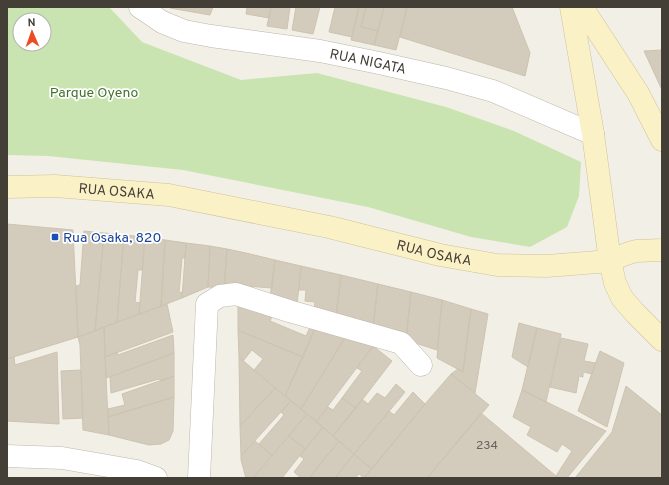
<svg xmlns="http://www.w3.org/2000/svg" width="669" height="485" font-family="Overpass,sans-serif">
	<style>
		.green { fill: #cae4b1; fill-rule: evenodd }
		.building { fill: #d3cbbc; stroke: #cdc3b0 }
		.lines { fill: none; stroke-linecap: round; stroke-linejoin: round }
		.street-casing { stroke: #bdb7a9; stroke-width: 23 }
		.secondary-casing { stroke: #cfc398; stroke-width: 23 }
		.street { stroke: #fff; stroke-width: 22 }
		.secondary { stroke: #fbf1c7; stroke-width: 22 }
		.transit-dot { fill: #1a4fb4; stroke: #fff; stroke-width: 1.5 }
		.labels { text-anchor: middle; stroke-width: 3.5; stroke-linejoin: round; paint-order: stroke }
		.number-label { font-size: 12px; fill: #686258 }
		.street-label { font-size: 14px; fill: #443f36; stroke: #fff }
		.park-label { font-size: 14px; fill: #44722d; stroke: #fff }
		.transit-label { font-size: 14px; fill: #164399; stroke: #fff; text-anchor: start }
	</style>
	<rect width="100%" height="100%" fill="#f2efe6"/>
	<path class="green" d="M7,7H109L142,42L241,80L317,73L446,107L514,131L581,162L579,196L567,227L530,247L471,237L368,207L183,170L48,156L7,155ZM20,20H44V44H20Z"/>
	<path class="building" d="M170,7H213L210,15L170,8Z
		M247,7H271L269,18L246,14Z
		M271,7H290L287,29L267,26Z
		M296,7H320L313,34L292,30Z
		M335,7H359L352,37L329,32Z
		M359,7H366L361,27L378,31L374,45L351,40Z
		M366,7H384L378,31L361,27Z
		M384,7H407L396,50L374,45Z
		M407,7H512L530,53L525,76L400,37Z
		M662,50V90L644,51Z
		M7,224L73,230L78,337L7,359Z
		M84,231L104,233L95,331L78,337L76,286L80,285Z
		M104,233L124,235L117,322L95,331Z
		M124,235L145,237L142,270H138L135,302L140,303L139,314L117,322Z
		M145,237L165,240L161,306L139,314Z
		M165,240L186,243L185,258H182L179,293L182,292V298L161,306Z
		M186,243L210,246L208,287L182,298Z
		M210,246L227,249L224,288L208,287Z
		M227,249L246,253L275,260L272,288L246,286V290L224,288Z
		M275,260L301,266L297,305L270,297Z
		M301,266L341,275L336,317L314,310L315,302L305,301L306,290H299Z
		M341,275L378,284L373,328L336,317Z
		M378,284L411,292L406,340L373,328Z
		M411,292L442,300L437,350L406,340Z
		M442,300L471,309L463,372L437,358Z
		M167,304L173,332L105,357L104,327Z
		M238,304L273,314L270,321L306,336L311,325L316,326L303,357L238,330Z
		M471,309L488,314L475,393L451,374L458,369L463,372Z
		M519,323L537,328L528,367L512,357Z
		M316,326L346,336L301,409L285,396Z
		M104,327L107,399L109,435L83,430L80,345L78,337Z
		M537,328L561,334L546,402L522,390Z
		M238,330L303,357L285,396L254,370L263,359L252,350L243,361L239,357Z
		M173,335L174,353L106,378L105,357L117,352L118,355Z
		M346,336L373,346L316,422L301,409Z
		M561,338L588,344L584,361L596,363L592,374L583,372V377L579,376L576,393L550,387Z
		M373,346L392,361L356,408L342,398L362,371L357,368Z
		M600,351L624,363L607,427L578,411Z
		M57,352L59,424L7,421V359L14,357L15,365Z
		M174,353V376L161,381L159,379L111,393L110,377Z
		M239,357L275,388L240,426Z
		M81,370L83,418L63,419L61,371Z
		M451,374L489,405L427,478H364L425,404Z
		M174,376V397L108,417V409L125,405L122,394Z
		M396,384L405,392L354,454L333,436L362,399L368,404L377,393L385,398Z
		M626,386L662,415V478H575L612,432Z
		M275,388L291,401L241,456L240,426Z
		M522,390L606,431L567,478H558L556,476L572,451L562,444L557,452L527,435L531,427L513,417Z
		M413,392L425,404L372,469L354,454L389,411L394,415Z
		M174,397L173,431L169,440L161,444L149,445L109,435L108,417Z
		M342,398L356,408L333,436L316,422L328,407L333,410Z
		M291,401L307,414L272,455L259,444L284,415L281,412Z
		M481,413L556,476L558,478H427Z
		M307,414L323,427L305,449L289,436Z
		M323,427L339,441L309,478H301L294,472L304,459L300,456Z
		M289,436L305,449L282,478H255L254,477Z
		M255,441L272,455L253,478H246L241,460V456Z
		M339,441L354,454L335,478H309Z
		M354,454L372,469L364,478L359,474L355,478H335Z"/>
	<g class="lines">
		<g class="street-casing">
			<g id="street">
				<path id="s1" d="M140,7L162,22L184,31L211,36L320,51L379,63L446,78L493,91L593,134"/>
				<path d="M7,456L62,458L137,471L156,478"/>
				<path d="M199,478L207,304L220,296L236,294L289,311L401,343L421,365"/>
			</g>
		</g>
		<g class="secondary-casing">
			<g id="secondary">
				<path d="M571,7L593,134L610,261L615,283L622,298L635,313L662,340"/>
				<path d="M582,7L638,93L662,140"/>
				<path id="s2" d="M7,187L55,186L169,195L329,227L440,255L497,265L547,266L610,261L626,254L636,251L662,250"/>
			</g>
		</g>
		<use href="#street" class="street"/>
		<use href="#secondary" class="secondary"/>
	</g>
	<rect class="transit-dot" x="51" y="233" width="8" height="8" rx="2"/>
	<g class="labels">
		<g class="number-label">
			<text x="487" y="449">234</text>
		</g>
		<g class="street-label">
			<text dy="5" stroke="none"><textPath href="#s1" startOffset="237">RUA NIGATA</textPath></text>
			<text dy="5" stroke="none"><textPath href="#s2" startOffset="110">RUA OSAKA</textPath></text>
			<text dy="5" stroke="none"><textPath href="#s2" startOffset="434">RUA OSAKA</textPath></text>
		</g>
		<g class="park-label">
			<text x="94" y="97">Parque Oyeno</text>
		</g>
		<g class="transit-label">
			<text x="63" y="242">Rua Osaka, 820</text>
		</g>
	</g>
	<rect width="669" height="485" fill="none" stroke="#443f36" stroke-width="16"/>
	<g transform="translate(32 32) rotate(358)"><circle r="19" fill="#ffffff" stroke="#b4b2af"/>
	<path d="M0-3L7 15L0 10L-7 15Z" fill="#ec4b23"/>
	<text y="-6" font-size="11" font-weight="bold" text-anchor="middle" fill="#443f36">N</text>
	</g>
</svg>
